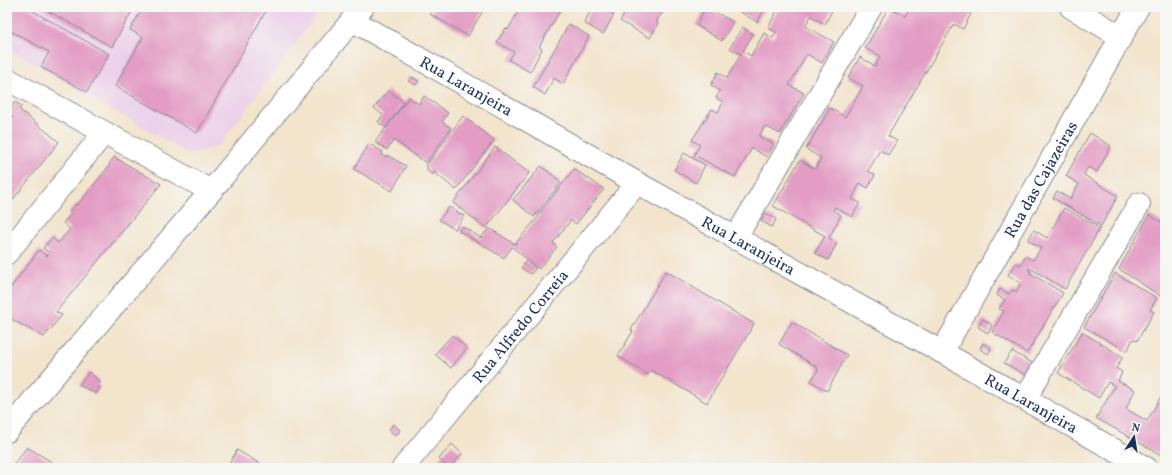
<svg xmlns="http://www.w3.org/2000/svg" width="1172" height="475" font-family="Vollkorn,serif">
	<style>
		.built { fill: #ecd1ea }
		.building { fill: #e39dc5 }
		.lines { fill: none; stroke-linecap: round; stroke-linejoin: round }
		.minor-casing { stroke: #878a95; stroke-width: 24 }
		.major-casing { stroke: #878a95; stroke-width: 24 }
		.minor { stroke: #fff; stroke-width: 22 }
		.major { stroke: #fff; stroke-width: 22 }
		.labels { text-anchor: middle; stroke-width: 3.5; stroke-linejoin: round; paint-order: stroke }
		.street-label { font-size: 16px; fill: #1b2f5e; stroke: #f6f6f2 }
	</style>
	<rect width="100%" height="100%" fill="#f6f6f2"/>
	<filter id="ink" filterUnits="userSpaceOnUse"><feTurbulence type="fractalNoise" baseFrequency=".025" numOctaves="2"/><feDisplacementMap in="SourceGraphic" scale="8" xChannelSelector="R" yChannelSelector="G"/><feConvolveMatrix kernelMatrix="1 2 1 2 8 2 1 2 1" color-interpolation-filters="sRGB"/></filter>
	<filter id="wash" filterUnits="userSpaceOnUse"><feTurbulence type="fractalNoise" baseFrequency=".012" numOctaves="4" result="noise"/><feDisplacementMap in="SourceGraphic" scale="16" xChannelSelector="R" yChannelSelector="G"/><feGaussianBlur stdDeviation="0.9" result="paint"/><feColorMatrix in="noise" values="0 0 0 0 0 0 0 0 0 0 0 0 0 0 0 0 0 1.4 0 .05"/><feComposite in="paint" operator="in"/></filter>
	<g filter="url(#wash)">
		<rect width="100%" height="100%" fill="#f3e4cc"/>
		<path class="built" d="M7,7H322L220,145L190,155L7,48Z"/>
		<g id="blocks">
			<path class="building" d="M7,7H30L29,9L109,54L87,92L41,67L49,52L7,29Z
				M41,7H121L131,13L112,47Z
				M143,7H268L197,133L115,86L143,37L130,30Z
				M434,7H485L468,36L430,14Z
				M527,7H562L539,47L542,49L530,72L509,60L514,52L497,42L506,28L508,30L520,8L525,10Z
				M593,7H600L614,15L603,34L584,23Z
				M629,7H667L656,21L658,23L650,38L620,21Z
				M706,7L733,22L722,41L696,25Z
				M732,7H766L757,22Z
				M779,7H834L825,24L811,16L805,26L834,42L822,63L807,54L789,85L804,93L780,134L765,126L759,136L774,144L767,157L752,148L735,177L694,155L700,145L692,140L712,109L718,112L723,102L716,98L720,91L711,85L718,72L727,78L741,54L730,48L742,27L753,34L743,51L751,56L764,33L773,38L776,32L768,28Z
				M889,7L905,16L910,7H959L971,14L963,29L954,24L888,136L897,141L888,155L880,150L868,171L875,175L868,188L860,183L852,199L860,203L852,217L835,207L833,210L841,215L829,238L837,243L828,260L815,253L825,236L773,206L800,160L815,169L821,158L806,149L830,108L845,117L863,86L848,78L860,57L875,66L880,56L865,48Z
				M569,24L589,36L563,84L554,78L545,95L533,87Z
				M411,77L419,81L416,85L408,81Z
				M388,90L404,102L386,128L378,122L383,115L374,108Z
				M424,96L448,113L442,122L451,128L426,163L394,140L387,150L375,142L409,97L419,104Z
				M15,102L22,106L19,109L59,142L7,207V125L13,117L7,113V104L11,107Z
				M463,116L494,140L456,190L434,172L432,175L426,170L428,168L426,166Z
				M1090,133L1111,146L1097,172L1088,167L1084,175L1118,196L1101,226L1053,198L1057,191L1070,199L1079,184L1066,176Z
				M369,144L383,152L382,155L386,157L387,155L406,166L392,191L354,169Z
				M495,147L529,173L486,228L453,203Z
				M684,153L705,165L696,183L674,170Z
				M114,157L161,184L56,312L62,315L44,337L7,317V284L11,287L39,250L47,256L50,253L43,248L52,238L58,243L70,229L63,223L71,214L69,212L76,204L77,205L83,198L110,165L109,164Z
				M541,166L561,182L534,217L513,200Z
				M574,169L604,189L576,224L571,220L553,243L557,247L539,269L512,247L504,258L459,231L462,226L481,238L489,228L515,244L539,216L538,215Z
				M449,207L464,216L455,229L439,220Z
				M1064,208L1100,228L1065,289L1030,268L1028,270L1031,271L1030,273L1063,293L1027,353L992,332L1004,311L999,309L1005,300L997,295L1000,289L1009,294L1012,290L1016,292L1021,283L1008,275L1016,263L1020,265L1025,256L1033,260L1041,248L1028,240L1034,230L1047,238Z
				M766,213L776,219L772,227L761,221Z
				M1149,215L1165,224V299L1119,269Z
				M526,261L536,268L531,274L521,268Z
				M666,271L754,324L707,403L651,370L648,375L618,356L633,331L631,330Z
				M1115,273L1157,298L1150,310L1154,312L1137,341L1133,339L1127,351L1084,327Z
				M983,319L992,325L988,333L978,327Z
				M792,322L847,355L827,391L811,381L818,370L817,367L779,344Z
				M1082,332L1123,357L1116,368L1122,372L1118,381L1135,390L1126,409L1147,421L1162,395L1165,397V453L1163,456L1096,418L1115,386L1108,382L1099,398L1058,373Z
				M452,335L467,348L451,368L435,354Z
				M983,343L991,348L988,354L980,349Z
				M1012,351L1032,363L1026,375L1004,363Z
				M89,372L100,382L98,385L100,387L96,394L79,385Z
				M393,424L400,430L396,436L389,430Z
				M452,444L462,454L449,468L439,459Z
				M27,447L45,458L62,468H11Z
				M237,450L267,468H227Z"/>
		</g>
	</g>
	<g filter="url(#ink)">
		<use href="#blocks" fill-opacity="0" stroke="#878a95" stroke-width="1"/>
		<g class="lines">
			<g class="minor-casing">
				<g id="minor">
					<path d="M1071,7L1121,37"/>
					<path id="s1" d="M352,20L637,183L942,352L1146,468"/>
					<path d="M7,79L211,191"/>
					<path d="M735,239L871,7"/>
					<path d="M7,253L104,133"/>
					<path id="s2" d="M942,352L1138,7"/>
					<path d="M1025,399L1139,204"/>
					<path id="s3" d="M403,468L637,183"/>
				</g>
			</g>
			<g class="major-casing">
				<path id="major" d="M7,431L211,191L363,7"/>
			</g>
			<use href="#minor" class="minor"/>
			<use href="#major" class="major"/>
		</g>
	</g>
	<g class="labels">
		<g class="street-label">
			<text dy="6" stroke="none"><textPath href="#s1" startOffset="132">Rua Laranjeira</textPath></text>
			<text dy="6" stroke="none"><textPath href="#s2" startOffset="199">Rua das Cajazeiras</textPath></text>
			<text dy="6" stroke="none"><textPath href="#s1" startOffset="456">Rua Laranjeira</textPath></text>
			<text dy="6" stroke="none"><textPath href="#s3" startOffset="184">Rua Alfredo Correia</textPath></text>
			<text dy="6" stroke="none"><textPath href="#s1" startOffset="780">Rua Laranjeira</textPath></text>
		</g>
	</g>
	<rect width="1172" height="475" fill="none" stroke="#f6f6f2" stroke-width="24"/>
	<g transform="translate(1134 437) rotate(12)" stroke="#f6f6f2" stroke-width="3" paint-order="stroke">
	<path d="M0-3L7 15L0 10L-7 15Z" fill="#1b2f5e"/>
	<text y="-6" font-size="11" font-weight="bold" text-anchor="middle" fill="#1b2f5e">N</text>
	</g>
</svg>
